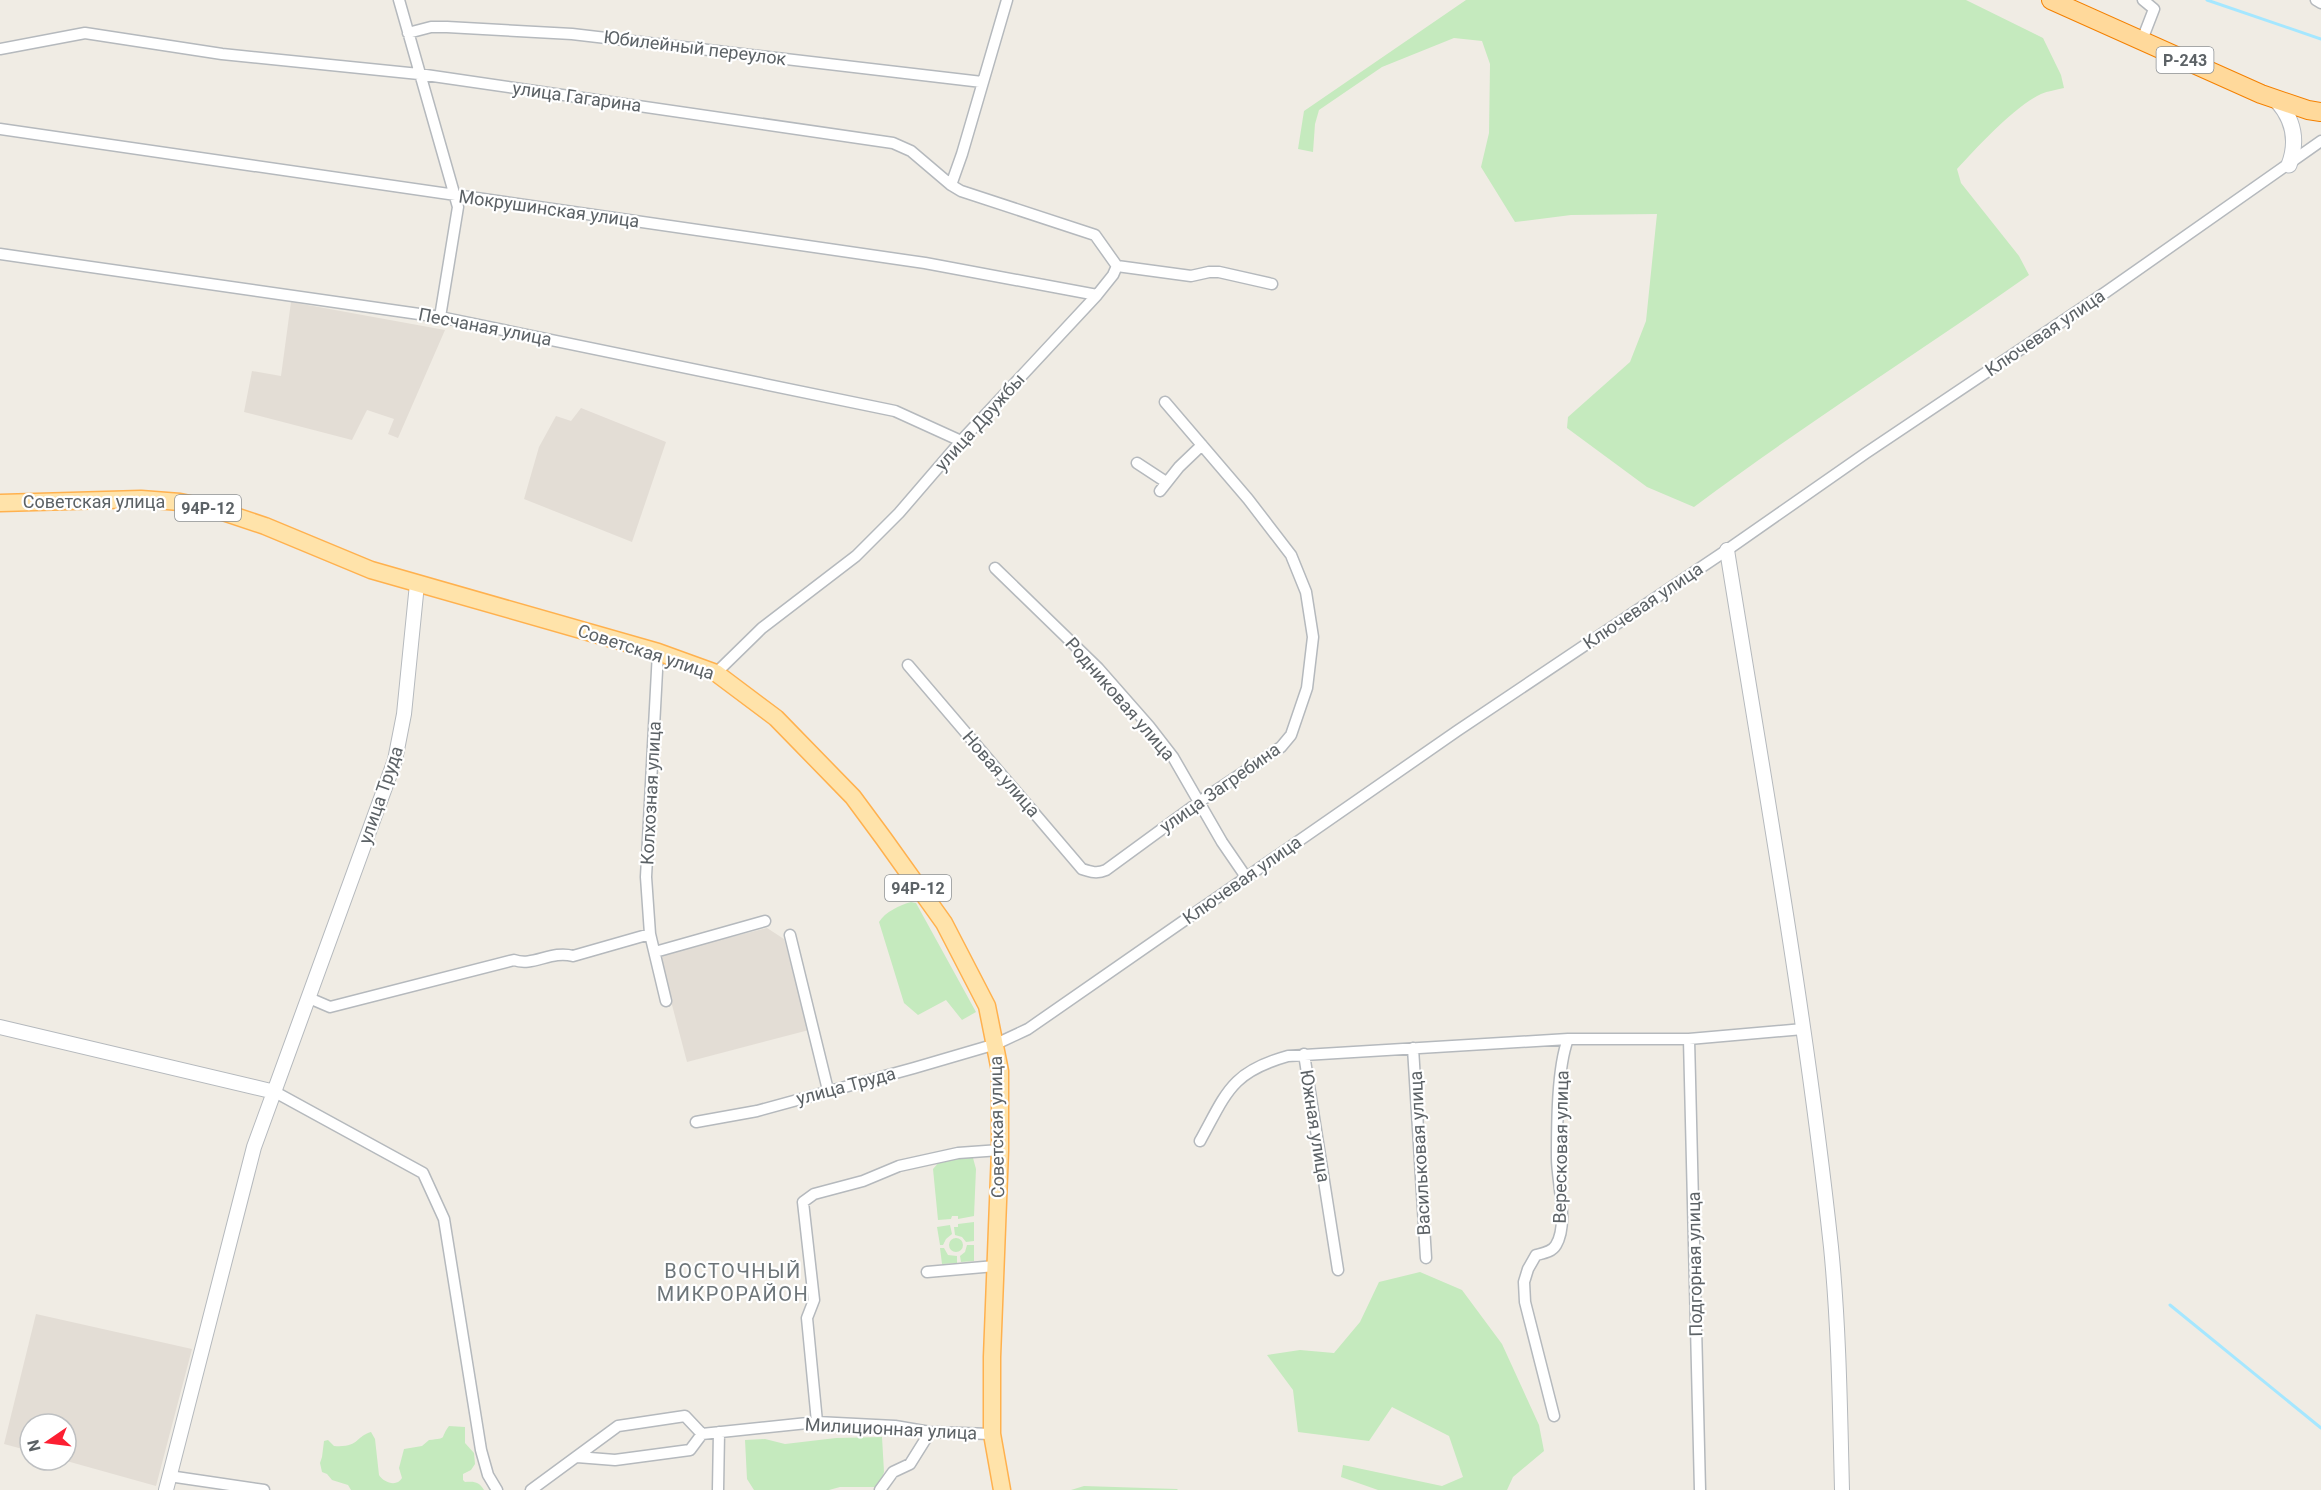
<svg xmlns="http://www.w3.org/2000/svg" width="2321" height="1490" font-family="Roboto,sans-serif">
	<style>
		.education { fill: #e3ddd5 }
		.green { fill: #c5eabe }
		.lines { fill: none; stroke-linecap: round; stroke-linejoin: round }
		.stream { stroke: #a5e7ff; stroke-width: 3 }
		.minor-casing { stroke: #b5b9bd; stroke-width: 13 }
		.tertiary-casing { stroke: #b5b9bd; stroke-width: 16 }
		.secondary-casing { stroke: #b6bbc0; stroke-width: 17 }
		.primary-casing { stroke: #ffb14e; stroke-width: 19 }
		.trunk-casing { stroke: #f48000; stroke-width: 20 }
		.minor { stroke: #fff; stroke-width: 10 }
		.tertiary { stroke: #fff; stroke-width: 14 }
		.secondary { stroke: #fff; stroke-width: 15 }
		.primary { stroke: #ffe3aa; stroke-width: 16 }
		.trunk { stroke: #ffd99b; stroke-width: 18 }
		.labels { text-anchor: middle; stroke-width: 4.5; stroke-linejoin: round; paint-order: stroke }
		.shield { fill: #fff; stroke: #8d9194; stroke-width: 1.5 }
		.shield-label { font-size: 16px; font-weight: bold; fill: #5c6266 }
		.street-label { font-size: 18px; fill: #5c6266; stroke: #fff }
		.neighbourhood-label { font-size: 20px; letter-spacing: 1.5px; fill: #6d7579; stroke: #fff }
	</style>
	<rect width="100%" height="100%" fill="#f0ece4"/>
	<path class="education" d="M291,302L445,330L398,438L388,434L394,419L367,410L352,440L244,412L252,371L281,376Z
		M581,408L666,442L632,542L524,499L539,447L556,416L571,421Z
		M767,928L784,939L809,1030L687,1062L661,963L663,954Z
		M36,1314L192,1349L156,1486L63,1460H66V1424H30V1451L4,1444Z"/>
	<path class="green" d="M1466,0H1966L2043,38L2061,75L2064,88C2056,90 2048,91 2041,94C2016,105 1976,148 1957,169L1961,183L2019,256L2029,275C1918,353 1802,426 1694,507L1647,487L1567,428L1568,417L1630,362L1646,321L1657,214L1571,215L1515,222L1481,167L1489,133L1490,64L1482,41L1454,38L1382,67L1319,110L1315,124L1313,152L1298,149L1304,111Z
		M911,902L916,903L976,1012L962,1020L946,1000L918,1015L904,1003L879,922C885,912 900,905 911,902Z
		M969,1156L973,1158L976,1169L974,1216L958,1219V1216H952L951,1219L938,1220L933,1169L940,1161Z
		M974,1222V1241L966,1242L962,1237L955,1235L954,1227H958V1224Z
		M950,1225L952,1234L946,1239L943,1245H940L937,1227Z
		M949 1245a7 7 0 1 1 14 0a7 7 0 1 1-14 0Z
		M967,1245H974V1261L961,1262L960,1256L965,1252Z
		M940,1248H944L948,1255L957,1256V1263L942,1264Z
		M1420,1272L1462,1290L1502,1344L1539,1425L1544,1451L1513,1477L1507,1490H1378L1341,1477L1343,1465L1442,1486L1463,1477L1449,1436L1392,1407L1369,1441L1298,1432L1293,1390L1267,1355L1300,1350L1334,1353L1360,1322L1379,1282Z
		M449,1426L465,1427V1443L474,1453L475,1464L471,1470L463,1474V1480L465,1482C475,1481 479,1482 484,1490H351L348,1485L332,1480L327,1474L322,1472L320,1463L322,1457L324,1441L328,1440L334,1446C359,1448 356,1436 371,1432L375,1439L379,1475C384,1483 397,1487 402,1478L399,1468L404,1449L422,1446L429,1440C449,1438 439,1439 449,1426Z
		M882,1437L884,1472L879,1487H840L829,1490H754L747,1479L745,1440L765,1439L785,1444L836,1438Z
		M1084,1486L1177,1489L1178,1490H1071Z"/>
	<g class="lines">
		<path class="stream" d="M2207,0L2321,39
			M2170,1305L2321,1428"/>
		<g class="minor-casing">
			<path id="minor" d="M399,0L458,207L440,317
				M2316,0L2321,3
				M408,33L431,27H447L572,34L982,82
				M2142,40L2154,9L2143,0
				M0,49L85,33L222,54L419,74L893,143L911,151L951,185L961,191L1095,235L1117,266
				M0,129L925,263L1097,295
				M951,185L962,154L1007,0
				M0,254L440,317L895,411L961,441
				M1117,266L1191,276L1209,272H1219L1272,284
				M1137,463L1166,482
				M1160,491L1179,467L1202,445
				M995,568L1098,668L1149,726L1173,757L1222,842L1246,877
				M658,652L646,877L650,934L666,1001
				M908,665L1082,869C1091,872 1097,874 1106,870L1199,802L1281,747L1291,735L1307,688L1313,637L1306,592L1291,555L1248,499L1165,402
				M716,673L762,628L856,556L899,513L961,441L1097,295L1113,275L1117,266
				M790,935L828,1090
				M655,952L765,921
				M309,998L330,1007L514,960C533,967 551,950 573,956L650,934
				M1689,1039L1700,1490
				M1413,1048L1426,1258
				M1304,1054L1338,1270
				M275,1092L423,1173L444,1219L481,1450L488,1475L497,1490
				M696,1122L757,1111L914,1068L996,1044L1028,1029L1457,731L1727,550L1866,453L2106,292L2321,141
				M1200,1141C1227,1092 1231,1072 1288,1056L1568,1039H1689L1803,1029
				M927,1272L995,1266
				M1554,1416L1525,1302L1524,1282L1528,1269L1536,1255C1544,1253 1552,1252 1556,1245C1569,1224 1557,1182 1557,1158C1557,1125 1557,1068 1568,1039
				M817,1422L807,1318L814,1300L803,1202L814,1194L863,1181L899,1166L958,1153L1000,1150
				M577,1457L615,1460L690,1450L702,1434
				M169,1476L264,1490
				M531,1490L618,1426L685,1416L702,1434L817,1422L895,1426L930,1432L992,1434
				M718,1490L719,1432
				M880,1490L893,1472L910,1464L930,1432"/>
		</g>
		<g class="tertiary-casing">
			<path id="tertiary" d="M1727,550C1764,782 1806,1014 1831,1247C1839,1328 1840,1409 1842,1490
				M0,1027L275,1092
				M166,1490L254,1147L395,760L404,714L417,584"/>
		</g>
		<g class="secondary-casing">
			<path id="secondary" d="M2277,101C2294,120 2298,141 2289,165"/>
		</g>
		<g class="primary-casing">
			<path id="primary" d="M0,503L141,499L180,502L214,509L265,526L371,570L658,652L716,673L776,718L853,797L884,839L944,923L987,1006L1000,1071V1150L992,1357V1434L1002,1490"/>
		</g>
		<g class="trunk-casing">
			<path id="trunk" d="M2051,0L2261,94L2308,110L2321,112"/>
		</g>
		<use href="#minor" class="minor"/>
		<use href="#tertiary" class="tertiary"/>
		<use href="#secondary" class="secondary"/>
		<use href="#primary" class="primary"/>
		<use href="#trunk" class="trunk"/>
	</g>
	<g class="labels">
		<g class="shield">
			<rect x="2156.5" y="47" width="57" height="26" rx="4.5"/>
			<rect x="175" y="495" width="66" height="26" rx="4.5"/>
			<rect x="885" y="875" width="66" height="26" rx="4.5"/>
		</g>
		<g class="shield-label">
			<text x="2185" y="66">Р-243</text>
			<text x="208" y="514">94Р-12</text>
			<text x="918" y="894">94Р-12</text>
		</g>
		<g class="street-label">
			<text transform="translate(695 48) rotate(7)" y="6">Юбилейный переулок</text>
			<text transform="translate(577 97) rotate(8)" y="6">улица Гагарина</text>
			<text transform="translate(549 209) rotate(8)" y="6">Мокрушинская улица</text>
			<text transform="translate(485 327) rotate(11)" y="6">Песчаная улица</text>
			<text transform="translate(2045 333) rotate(-34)" y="6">Ключевая улица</text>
			<text transform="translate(980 422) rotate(-48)" y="6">улица Дружбы</text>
			<text x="94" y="508">Советская улица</text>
			<text transform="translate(1643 606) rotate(-34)" y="6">Ключевая улица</text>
			<text transform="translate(646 652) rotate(18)" y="6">Советская улица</text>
			<text transform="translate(1120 699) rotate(49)" y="6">Родниковая улица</text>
			<text transform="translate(1001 774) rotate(49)" y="6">Новая улица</text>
			<text transform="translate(1220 788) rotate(-35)" y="6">улица Загребина</text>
			<text transform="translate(651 793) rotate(-87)" y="6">Колхозная улица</text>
			<text transform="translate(381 795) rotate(-71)" y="6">улица Труда</text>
			<text transform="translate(1242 880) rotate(-35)" y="6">Ключевая улица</text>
			<text transform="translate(846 1086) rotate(-15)" y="6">улица Труда</text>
			<text transform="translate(1315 1126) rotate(81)" y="6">Южная улица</text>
			<text transform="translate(997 1127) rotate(-91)" y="6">Советская улица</text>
			<text transform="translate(1561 1147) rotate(-89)" y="6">Вересковая улица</text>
			<text transform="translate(1420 1153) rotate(-93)" y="6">Васильковая улица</text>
			<text transform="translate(1695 1264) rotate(-91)" y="6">Подгорная улица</text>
			<text transform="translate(891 1429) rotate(3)" y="6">Милиционная улица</text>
		</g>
		<g class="neighbourhood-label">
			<text x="733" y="1278">ВОСТОЧНЫЙ<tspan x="733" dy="23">МИКРОРАЙОН</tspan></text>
		</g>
	</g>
	<g transform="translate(48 1442) rotate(256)"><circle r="28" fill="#ffffff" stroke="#bec0c2" stroke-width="1.5"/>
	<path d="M0-4.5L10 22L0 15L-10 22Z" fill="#fc1f32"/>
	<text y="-9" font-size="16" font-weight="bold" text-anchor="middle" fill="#5c6266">N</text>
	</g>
</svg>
